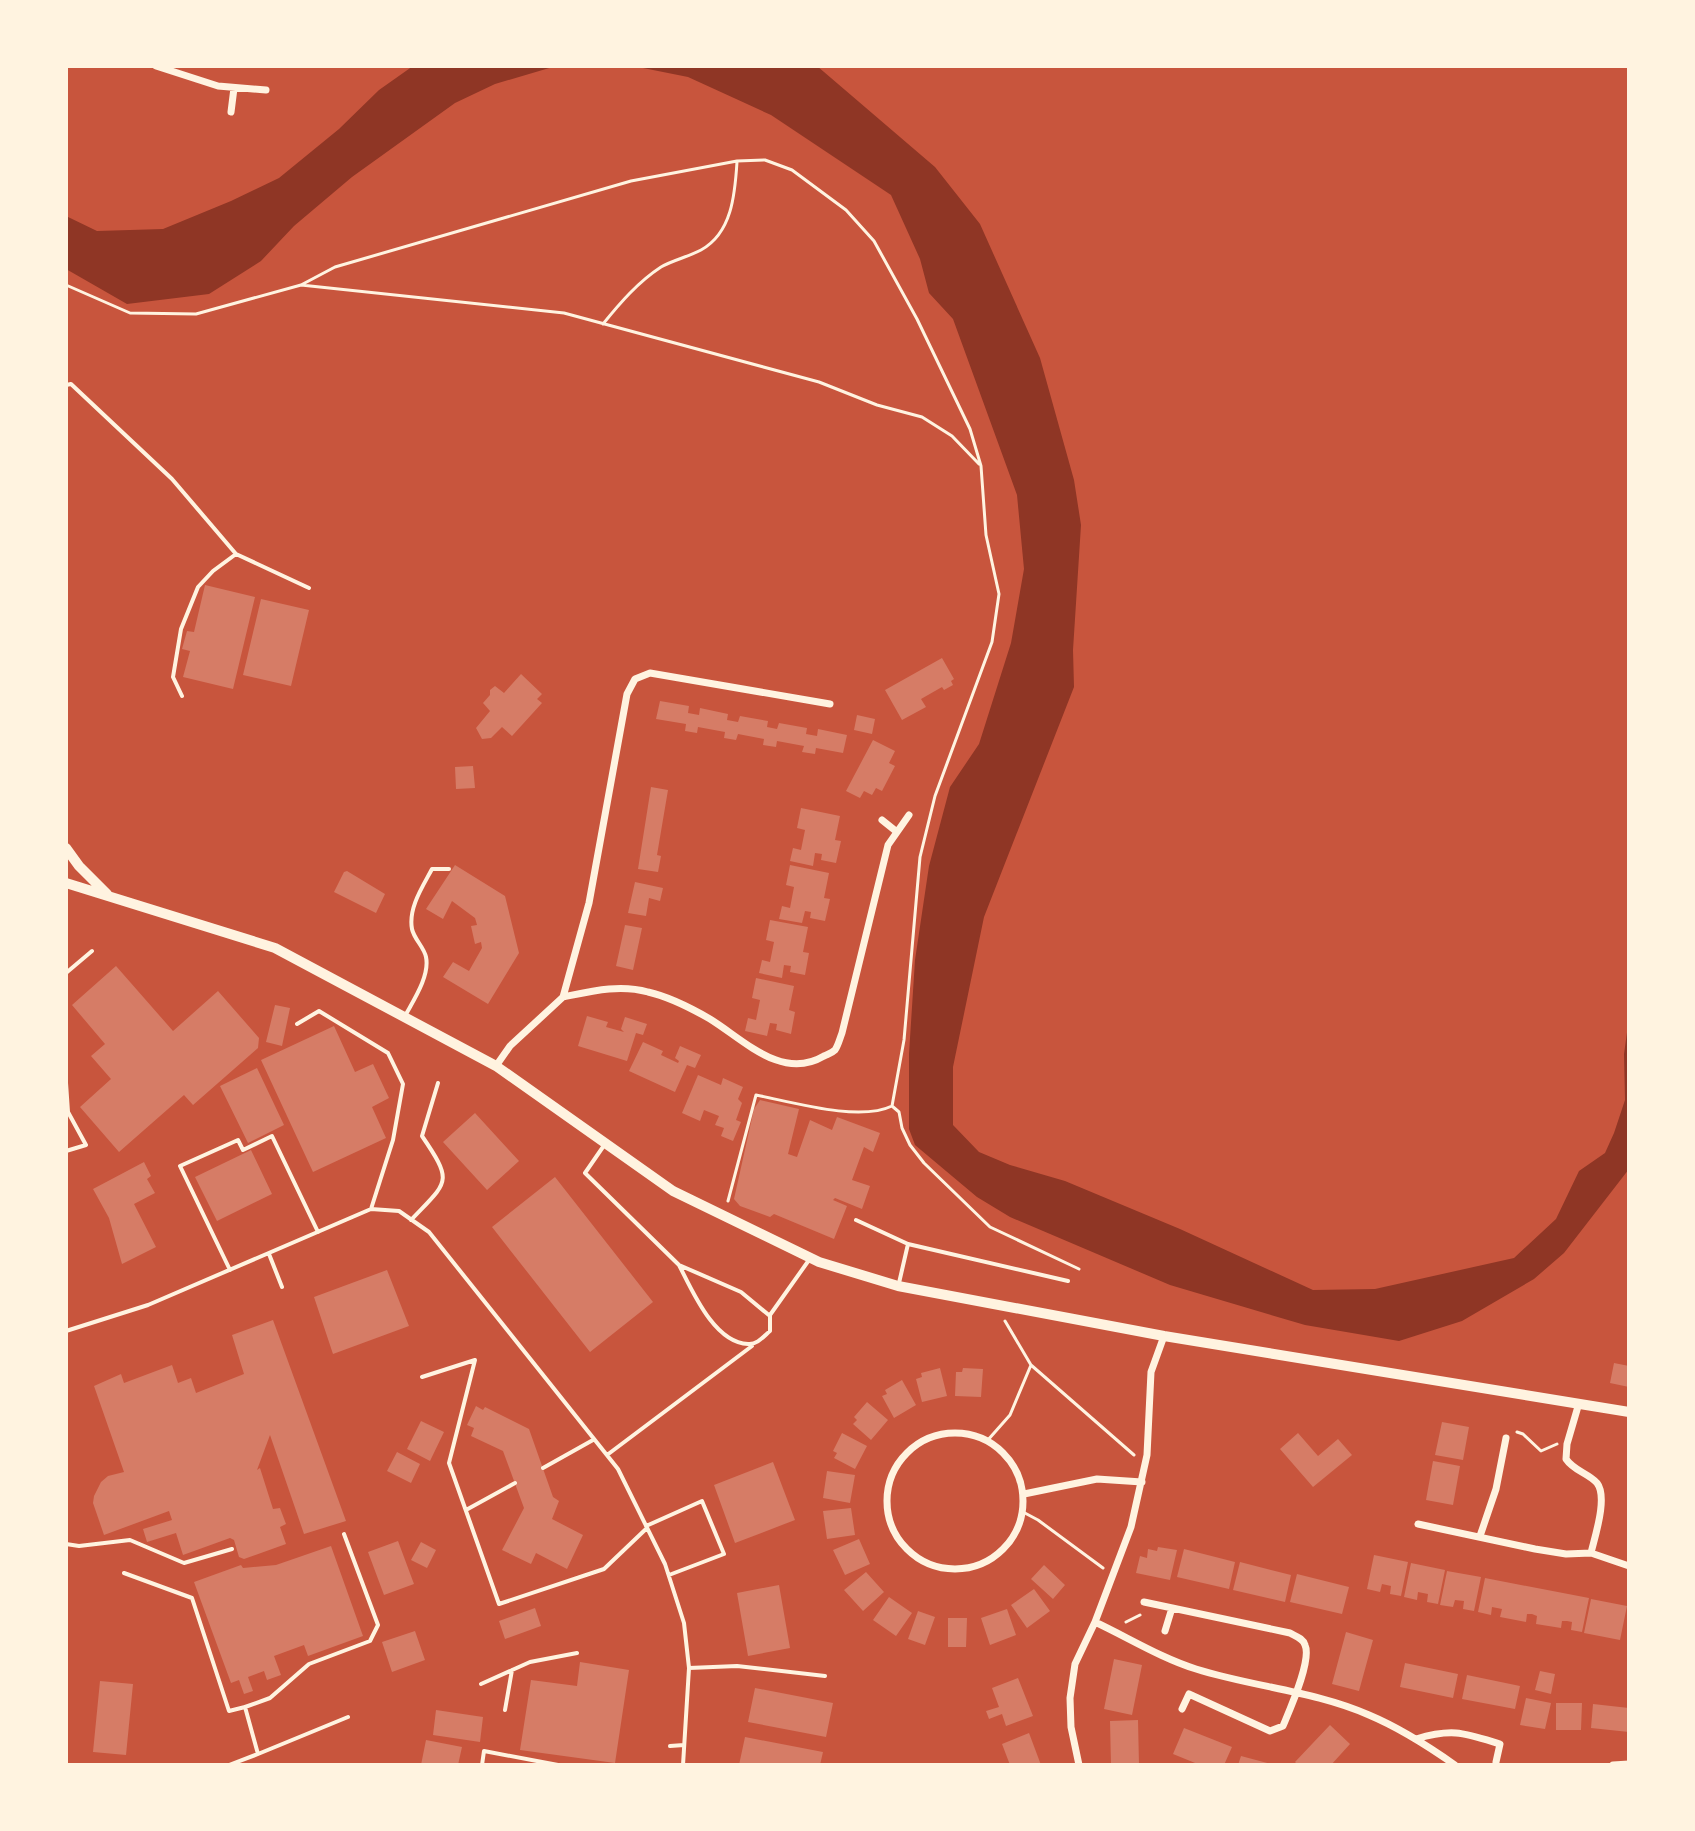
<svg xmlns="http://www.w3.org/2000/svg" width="1695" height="1831" font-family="Ubuntu,sans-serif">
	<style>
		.water { fill: #8f3625 }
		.building { fill: #d67c66 }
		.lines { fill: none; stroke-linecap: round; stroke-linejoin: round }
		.path { stroke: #fff3e0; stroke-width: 3 }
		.service { stroke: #fff3e0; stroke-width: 4 }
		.minor { stroke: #fff3e0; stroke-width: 7 }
		.secondary { stroke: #fff3e0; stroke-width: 10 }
	</style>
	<rect width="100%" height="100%" fill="#c8553d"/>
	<path class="water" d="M413,66H556L495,84L455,103L352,177L294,226L261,261L209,294L127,304L66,269V216L97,231L163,229L231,201L279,178L339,129L379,90Z
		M633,66H817L935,167L980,224L1040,358L1074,480L1081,525L1073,650L1074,687L984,917L953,1067V1125L979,1152L1010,1165L1065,1181L1180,1229L1313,1290L1375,1289L1514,1258L1556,1219L1579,1171L1605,1153L1614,1133L1625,1100L1624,1054L1629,1018V1169L1564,1253L1534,1279L1462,1321L1399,1341L1305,1325L1170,1285L1010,1217L977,1197L915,1145L909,1129V1054L915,960L929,866L950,787L979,744L1011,643L1024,569L1017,495L953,319L929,293L920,259L891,195L771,115L688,77Z"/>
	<path class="building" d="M205,585L255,597L233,689L183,677L190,651L182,649L187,631L194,632Z
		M261,599L309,610L291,686L243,675Z
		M942,658L954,679L951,681L953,685L944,690L942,687L921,699L926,707L902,720L885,690Z
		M521,674L542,694L537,699L542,703L512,736L502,727L491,738L482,739L476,728L490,711L483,703L490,695V690L495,686L504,693Z
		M660,701L689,706L688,713L699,715L700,708L728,714L727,720L738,722L740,716L768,721L767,727L777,729L779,723L807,728L806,734L817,736L818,729L847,735L843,753L816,748L815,754L802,752L804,746L777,741L776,747L763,745L764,739L738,734L736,740L724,738L725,732L698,727L697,733L685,731L686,724L656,719Z
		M857,715L875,719L872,734L854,730Z
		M873,740L895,751L889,763L895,766L882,791L876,788L872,795L864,791L860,798L846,791Z
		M473,766L475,788L456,789L455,767Z
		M651,787L668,790L657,855L661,856L658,872L638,869Z
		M801,808L840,816L835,840L841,841L836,863L821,860L822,854L815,853L813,866L790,861L793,848L801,850L805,830L797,828Z
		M455,865L505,896L519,953L488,1004L443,977L453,962L469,971L482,948L481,942L475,944L471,926L477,925L475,918L452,901L443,919L426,909Z
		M790,865L829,873L824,898L830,899L825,921L810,918L811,912L805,911L802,923L779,919L782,906L790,908L794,887L786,885Z
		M347,871L385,894L376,913L334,892L344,872Z
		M635,882L663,888L660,901L649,898L646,916L628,913Z
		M770,920L808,927L803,952L809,953L805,975L790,972L791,966L784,965L782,978L759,973L762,960L770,962L774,942L766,940Z
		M625,925L642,928L633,970L616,966Z
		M116,966L173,1031L218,991L259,1038L258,1048L193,1105L184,1095L119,1152L80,1107L111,1079L91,1056L105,1044L72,1005Z
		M756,978L794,986L789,1010L795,1012L791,1034L776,1030L777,1024L770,1023L767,1036L745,1031L748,1018L756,1020L760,1000L752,998Z
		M275,1005L290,1008L282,1046L266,1042Z
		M587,1016L608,1022L606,1027L624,1032L621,1029L625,1017L647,1024L643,1035L636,1033L627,1061L578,1046Z
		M334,1026L355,1072L373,1064L389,1098L372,1107L386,1138L313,1172L261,1060Z
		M643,1042L663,1051L661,1055L678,1063L679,1061L675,1058L680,1046L701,1055L695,1068L687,1065L675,1092L629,1071Z
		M257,1068L284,1125L248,1143L220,1086Z
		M698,1075L721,1085L723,1078L743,1087L738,1099L742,1103L736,1120L741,1122L733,1141L721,1136L724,1128L715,1125L719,1116L704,1110L700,1121L682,1113Z
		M760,1100L799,1109L788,1154L797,1157L810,1120L832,1130L837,1117L880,1133L873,1152L864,1147L852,1180L870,1186L862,1209L835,1198L833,1200L847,1206L834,1239L774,1214L770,1217L740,1206L734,1199L754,1109Z
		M475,1113L519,1161L487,1190L443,1142Z
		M251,1150L272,1194L217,1221L195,1177Z
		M144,1162L151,1176L147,1179L155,1193L134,1204L156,1247L122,1264L109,1218L93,1189Z
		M555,1177L653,1302L590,1352L492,1227Z
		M387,1270L409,1326L333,1354L314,1297Z
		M273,1320L346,1521L304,1534L270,1435L257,1470L260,1468L273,1509L280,1508L286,1524L280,1527L286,1544L244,1559L239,1557L234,1540L230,1538L183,1555L176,1533L147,1542L143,1529L172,1520L169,1511L104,1535L93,1503L94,1496L101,1482L108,1476L124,1472L94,1386L121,1374L124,1383L172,1365L178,1383L191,1378L196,1393L244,1374L232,1335Z
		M1614,1363L1629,1366V1387L1610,1383Z
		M940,1368L947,1396L922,1402L916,1379L922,1377L921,1373Z
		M963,1368L983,1369L981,1397L955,1396L956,1372H962Z
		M902,1380L916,1405L894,1418L882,1396L887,1394L885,1390Z
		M867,1402L888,1420L871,1440L853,1424L857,1420L854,1417Z
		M476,1406L483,1410L485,1407L529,1429L553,1497L559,1501L552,1519L583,1535L567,1569L536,1553L531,1564L502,1550L524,1508L503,1451L471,1436L474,1428L467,1425Z
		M421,1421L444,1432L430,1461L407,1449Z
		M1442,1422L1469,1427L1463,1460L1435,1455Z
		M842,1433L867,1446L855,1469L834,1458L837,1453L833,1451Z
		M1298,1433L1318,1456L1338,1439L1352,1455L1313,1487L1280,1449Z
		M397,1452L420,1464L411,1483L387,1471Z
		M1433,1461L1460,1466L1453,1505L1426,1500Z
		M773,1462L795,1520L735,1543L714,1485Z
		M827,1471L855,1475L850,1503L823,1498Z
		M851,1508L855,1535L827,1539L823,1511Z
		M859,1539L870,1564L845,1575L833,1550Z
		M398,1541L414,1584L384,1595L368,1552Z
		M421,1542L436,1550L427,1568L411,1560Z
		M331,1546L363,1636L308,1656L304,1645L274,1656L281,1675L267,1680L264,1671L248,1677L253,1691L244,1694L239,1680L231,1683L194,1582L241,1565L243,1568L276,1565Z
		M1158,1547L1177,1550L1170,1580L1136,1573L1140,1556L1147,1558L1148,1549L1157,1551Z
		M1184,1549L1235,1562L1229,1589L1177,1577Z
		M1374,1555L1408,1562L1401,1596L1390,1594L1391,1586L1382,1584L1380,1592L1367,1589Z
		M1240,1562L1291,1575L1285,1602L1233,1590Z
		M1411,1563L1445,1570L1438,1604L1427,1602L1428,1594L1418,1592L1417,1600L1404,1597Z
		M1044,1565L1065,1585L1053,1599L1031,1579Z
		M1447,1571L1481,1577L1474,1611L1463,1609L1464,1601L1455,1600L1453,1607L1440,1605Z
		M866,1572L884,1592L863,1611L844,1590Z
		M1297,1574L1349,1587L1342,1614L1290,1602Z
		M1485,1578L1589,1598L1582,1632L1571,1630L1572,1622L1567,1621H1562L1561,1628L1536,1624L1537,1616L1532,1614H1527L1526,1622L1500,1617L1502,1609L1492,1607L1491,1615L1478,1612Z
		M779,1585L790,1648L748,1656L737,1593Z
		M1034,1589L1050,1611L1027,1628L1011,1605Z
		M889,1597L912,1613L896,1636L873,1620Z
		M1591,1599L1627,1606L1620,1640L1584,1633Z
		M535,1608L541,1626L505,1639L499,1621Z
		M1007,1609L1016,1635L990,1645L981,1618Z
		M918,1611L935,1617L925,1645L908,1639Z
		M948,1618H967L966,1647H948Z
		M415,1631L425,1660L392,1672L382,1642Z
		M1346,1632L1373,1640L1359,1691L1332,1684Z
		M1114,1659L1142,1665L1132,1715L1104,1709Z
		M580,1662L629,1670L615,1763L520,1750L531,1680L577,1686Z
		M1405,1663L1458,1674L1453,1698L1400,1687Z
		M1540,1671L1555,1674L1551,1694L1535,1690Z
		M1467,1675L1520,1686L1515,1709L1462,1699Z
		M1018,1678L1033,1716L1006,1726L1002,1714L989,1719L986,1711L999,1707L992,1688Z
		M100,1681L133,1684L126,1755L93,1752Z
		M755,1688L833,1703L826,1737L748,1722Z
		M1526,1698L1551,1703L1545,1729L1520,1725Z
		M1556,1703H1582L1581,1730H1556Z
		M1593,1704L1629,1708V1732L1591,1728Z
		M436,1710L483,1717L480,1742L433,1735Z
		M1138,1720L1139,1765H1111L1110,1721Z
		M1330,1725L1350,1744L1331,1765H1298L1295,1762Z
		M1184,1728L1232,1747L1224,1765H1200L1173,1754Z
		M1029,1733L1041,1765H1010L1002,1744Z
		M745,1737L823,1752L820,1765H739Z
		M426,1740L462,1747L458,1765H421Z
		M1241,1756L1271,1764V1765H1238Z"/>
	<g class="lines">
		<path class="path" d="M66,285L130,313L196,314L301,285L335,267L631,181L737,161L765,160L792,170L846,210L874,241L917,319L970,429L981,466L986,535L999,594L992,642L935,796L920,857L904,1040L892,1106C859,1122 792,1102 756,1095L728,1201
			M301,285L564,313L819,382L877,405L922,417L952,436L979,464
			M603,324C620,303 638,282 661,267C673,260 688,257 701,250C732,233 735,194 737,162
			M892,1106L899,1112L902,1128L910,1145L924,1163L990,1227L1079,1269
			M1005,1321L1031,1365L1134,1455
			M1517,1432L1523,1434L1541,1451L1557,1444
			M987,1441L1010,1415L1031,1365
			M1023,1512L1038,1520L1103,1568
			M1126,1622L1140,1615"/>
		<path class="service" d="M66,385L71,384L172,479L236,554L309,588
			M182,696L173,677L181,629L198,587L213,571L236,554
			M66,973L92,951
			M405,1016C413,1001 430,976 426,957C424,947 414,939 412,929C408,908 423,886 432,869H449
			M297,1024L319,1011L388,1053L403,1084L393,1140L371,1209
			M66,1083L68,1112L86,1145L66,1151
			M605,1144L585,1173L679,1265L741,1292L770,1316V1331C764,1336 757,1345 748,1344C714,1343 692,1290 679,1265
			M411,1220C448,1181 454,1183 422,1136L438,1083
			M856,1220L908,1244
			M269,1254L282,1287
			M230,1270L180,1166L238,1140L243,1150L272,1136L318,1232
			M899,1283L908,1244L1068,1281
			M770,1315L809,1260
			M66,1331L148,1305L371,1209L399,1211L429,1232L618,1469L665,1564L684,1623L689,1668L683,1765
			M422,1377L475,1360L449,1463L499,1604L604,1569L647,1528
			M607,1455L752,1346
			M543,1468L593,1440
			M466,1510L515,1483
			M646,1526L702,1501L724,1554L669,1575
			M66,1544L79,1546L130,1540L184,1563L232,1549
			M124,1573L192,1598L229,1711L245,1707L258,1754L229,1765
			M689,1668L737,1666L825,1676
			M481,1684L530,1662L577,1653
			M245,1707L270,1698L309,1664L370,1641L378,1625L344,1534
			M505,1710L512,1670
			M670,1746L684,1745
			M258,1754L348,1717
			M482,1765L484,1751L558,1765"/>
		<path class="minor" d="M156,66L218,86L266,90
			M231,112L234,88
			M882,820L897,832
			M563,997C592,991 620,984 648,992C670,997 691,1008 710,1019C744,1040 782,1081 824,1056C828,1054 832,1053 835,1050C838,1046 840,1038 842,1033L888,845L909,815
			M496,1066L510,1046L563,997L589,903L627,694L635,679L650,673L830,704
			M1579,1403L1567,1444L1566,1459C1574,1471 1588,1473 1597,1483C1608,1497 1595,1536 1591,1553
			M887 1501a68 68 0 1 1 136 0a68 68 0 1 1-136 0Z
			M1024,1494L1097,1479L1142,1482
			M1418,1524L1535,1549L1566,1554L1591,1553L1629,1566
			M1480,1536L1496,1489L1506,1438
			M1144,1602L1290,1633C1295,1636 1303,1638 1305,1645C1312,1660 1290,1709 1283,1726L1270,1731L1189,1694L1182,1709
			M1095,1622C1129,1638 1161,1658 1196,1669C1253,1687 1315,1691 1369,1715C1400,1728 1428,1746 1455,1765
			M1165,1631L1172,1608
			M1416,1739C1453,1728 1464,1733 1500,1744L1496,1762
			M1079,1765L1071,1727L1070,1698L1075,1664L1095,1622L1131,1527L1147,1455L1151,1372L1164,1336
			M1613,1765L1629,1764"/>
		<path class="secondary" d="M66,848L79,866L107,894
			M66,883L275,948L496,1066L673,1191L819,1262L898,1286L1164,1336L1629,1412"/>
	</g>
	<rect width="1695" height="1831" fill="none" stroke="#fff3e0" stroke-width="136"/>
</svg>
